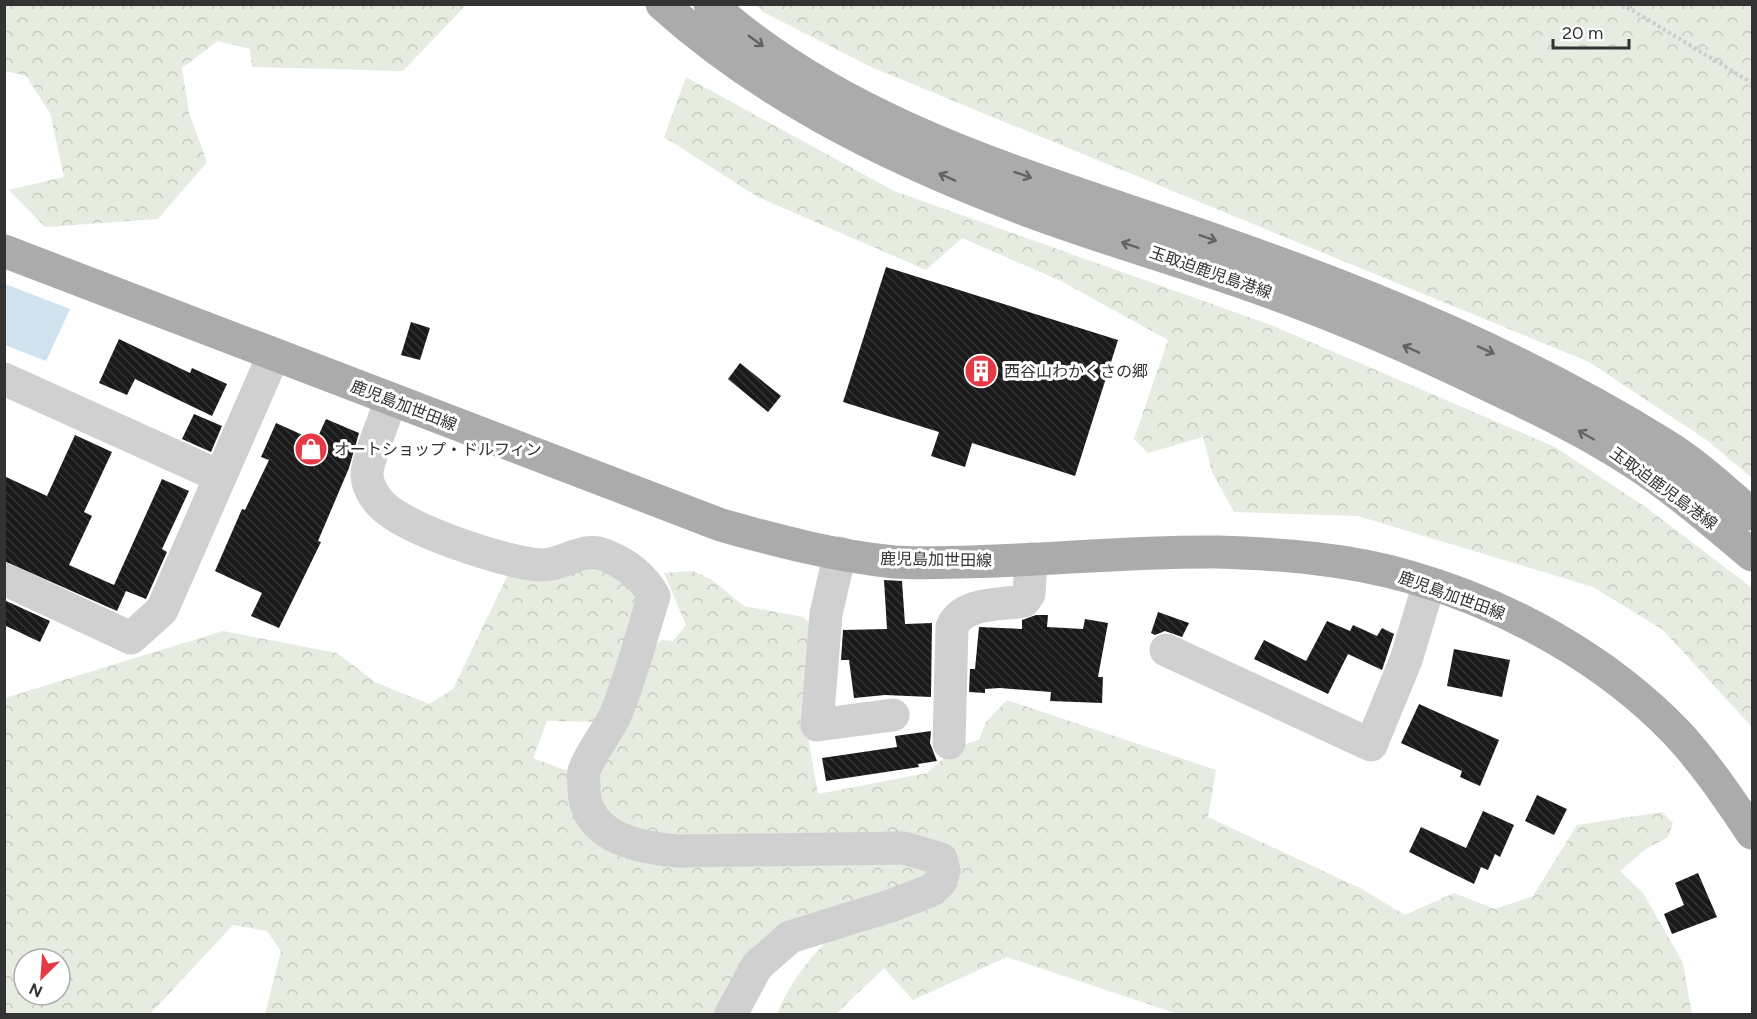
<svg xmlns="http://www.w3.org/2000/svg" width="1757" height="1019" font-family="Figtree,'Noto Sans JP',sans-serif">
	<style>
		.forest { fill: url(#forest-crowns); fill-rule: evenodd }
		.water { fill: #cfe2ee }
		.building { fill: url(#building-back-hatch) }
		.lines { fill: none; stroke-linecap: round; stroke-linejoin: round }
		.path { stroke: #cdcdcd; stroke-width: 4; stroke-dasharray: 3 3; stroke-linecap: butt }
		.minor { stroke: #d0d0d0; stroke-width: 33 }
		.major { stroke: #ababab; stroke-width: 33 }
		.oneway { stroke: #636363 }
		.labels { text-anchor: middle; stroke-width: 6; stroke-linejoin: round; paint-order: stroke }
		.street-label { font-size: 16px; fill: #333; stroke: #fff }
		.poi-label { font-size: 16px; fill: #333; stroke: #fff; text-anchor: start }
	</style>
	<defs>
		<pattern id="forest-crowns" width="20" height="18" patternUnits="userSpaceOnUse" patternTransform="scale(1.5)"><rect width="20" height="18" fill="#e6ecdf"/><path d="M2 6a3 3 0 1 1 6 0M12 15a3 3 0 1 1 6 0" fill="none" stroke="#c6cbc0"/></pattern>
		<pattern id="building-back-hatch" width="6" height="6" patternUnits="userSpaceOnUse" patternTransform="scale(1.5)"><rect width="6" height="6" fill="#1a1a1a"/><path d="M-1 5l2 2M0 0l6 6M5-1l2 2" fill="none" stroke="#333"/></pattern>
	</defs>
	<rect width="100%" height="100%" fill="#fff"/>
	<path class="forest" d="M4,5L5,4L466,5L403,71L252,67L250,49L218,41L182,68L189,113L207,162L158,219L45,227L9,190L64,177L50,113L26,76L5,71Z
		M756,5H1752V478L1708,441L1589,362L871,67L763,12Z
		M686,77L894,191L1271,325L1555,447L1647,508L1752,588V727L1663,630L1593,587L1358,516L1234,512L1212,472L1203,437L1148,453L1134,439L1168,340L1061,281L962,238L926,270L758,197L664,137Z
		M602,560L646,601L600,722L547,721L533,758L576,774L609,841L904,855L936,875L787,933L722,1014H265L281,951L267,931L233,925L150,1014H5V698L223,631L337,653L375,682L429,704L453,689L512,566ZM24,959H60V995H24Z
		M692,571L711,579L744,606L803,617L814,626L809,743L818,794L927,773L958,746L979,740L986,722L1007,700L1216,770L1208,817L1362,889L1405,915L1454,893L1495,909L1533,896L1577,825L1662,812L1673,823L1668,837L1646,849L1620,871L1643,893L1683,963L1692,1014H1178L1007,957L913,1000L884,968L836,1014H777C789,984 819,940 851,925C873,915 899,909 922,901L944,848L690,844L602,817L594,764L650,652L661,640L673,641L686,625L664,573Z"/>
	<path class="water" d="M5,284L70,309L46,361L5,345Z"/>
	<path class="building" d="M886,267L1118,340L1075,476L972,443L965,467L931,456L939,432L843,402Z
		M411,322L430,328L420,360L401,355Z
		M119,339L190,373L192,368L227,384L212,416L135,379L127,395L99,383Z
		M740,363L781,396L768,412L728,379Z
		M194,414L222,426L211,452L182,439Z
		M326,419L359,433L349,468L318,541L321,542L279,628L251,616L262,593L215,571L242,509L245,510L269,460L261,457L276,423L316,441Z
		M75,435L112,452L84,512L92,516L69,565L114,585L162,479L189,491L162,549L167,552L146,599L126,591L117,611L4,561V476L47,496Z
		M884,580L902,581L905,624L932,623L931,697L885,695L854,698L849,660H841L843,630L887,629Z
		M4,600L50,621L40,642L4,625Z
		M1158,612L1189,623L1182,637L1165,631L1155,635L1151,633Z
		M1036,615H1048L1047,627L1083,629L1085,619L1108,623L1098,677H1103L1102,703L1050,701L1051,692L1000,688L985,689V693L969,692L970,669H975L979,627L1022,629V620Z
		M1327,621L1350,631L1353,625L1377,636L1382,628L1394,634L1382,670L1348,654L1328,694L1254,659L1264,640L1306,661Z
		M1454,649L1510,660L1502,697L1447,686Z
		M1419,704L1499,740L1480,786L1460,777L1462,771L1401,743Z
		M931,731L930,743L937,761L918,764L919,767L826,781L822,758L897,747L895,736Z
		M1537,795L1567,809L1554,835L1525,821Z
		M1483,811L1514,825L1500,857L1495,854L1488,870L1481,867L1474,884L1409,852L1421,827L1466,848Z
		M1698,873L1717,917L1672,934L1664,914L1684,905L1675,883Z"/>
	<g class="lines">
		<path class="path" d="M1622,4L1752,83"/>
		<path class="minor" d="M4,379L219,476
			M391,400C386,415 367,461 367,474C367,486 375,499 383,506C407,530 506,563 540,565C561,566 582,547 602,554C624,562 643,576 654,596C642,634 632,674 617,711C608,733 592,749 584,771C583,777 584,783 584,790C586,838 640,848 678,851L904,848L941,859L944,871L941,881L932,890L890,906L790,937L757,966L731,1014
			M840,553L826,614L817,725L893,715
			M4,579L131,638L162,610L274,354
			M1166,650L1371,745L1406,660L1429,584
			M949,743L952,627C962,602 1000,605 1024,601L1029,594L1031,559"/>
		<path class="major" d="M662,4C761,93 880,153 1003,201C1093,237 1187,261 1278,295C1350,321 1420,352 1488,385C1539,409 1589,433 1636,464C1676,490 1715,524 1752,555
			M710,4C852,132 1047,181 1223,243C1375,296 1528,359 1665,445C1696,464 1724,491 1752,514
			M4,251L721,525C778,541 835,556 894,562C927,564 963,562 996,561C1070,558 1144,551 1218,552C1281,554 1349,559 1410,577C1508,605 1606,659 1677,733C1705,763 1729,799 1752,833"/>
	</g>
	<defs><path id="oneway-shaft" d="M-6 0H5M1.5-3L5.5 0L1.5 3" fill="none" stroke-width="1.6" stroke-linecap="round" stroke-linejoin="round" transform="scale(1.5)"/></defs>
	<g class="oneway">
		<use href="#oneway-shaft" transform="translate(756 41) rotate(36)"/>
		<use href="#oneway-shaft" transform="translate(1023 175) rotate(19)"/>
		<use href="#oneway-shaft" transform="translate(947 177) rotate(-156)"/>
		<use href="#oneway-shaft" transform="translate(1208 238) rotate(19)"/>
		<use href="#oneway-shaft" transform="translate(1130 245) rotate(-161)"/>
		<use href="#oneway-shaft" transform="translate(1411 349) rotate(-156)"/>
		<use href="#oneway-shaft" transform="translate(1486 350) rotate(24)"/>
		<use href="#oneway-shaft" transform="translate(1586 435) rotate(-150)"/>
	</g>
	<defs>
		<g id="building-disc" transform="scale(1.725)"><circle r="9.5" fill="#e63946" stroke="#fff"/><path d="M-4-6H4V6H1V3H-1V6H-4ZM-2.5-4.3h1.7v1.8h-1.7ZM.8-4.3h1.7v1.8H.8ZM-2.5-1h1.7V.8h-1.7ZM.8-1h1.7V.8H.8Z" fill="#fff"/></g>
		<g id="shop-disc" transform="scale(1.725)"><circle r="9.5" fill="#e63946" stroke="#fff"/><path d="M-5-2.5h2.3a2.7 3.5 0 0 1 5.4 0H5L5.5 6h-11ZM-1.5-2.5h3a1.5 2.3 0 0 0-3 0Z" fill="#fff"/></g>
	</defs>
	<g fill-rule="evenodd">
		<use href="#building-disc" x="981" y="371"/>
		<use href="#shop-disc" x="311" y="449"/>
	</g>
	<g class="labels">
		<g class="street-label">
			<text transform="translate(1211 272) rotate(19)" y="6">玉取迫鹿児島港線</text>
			<text transform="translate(404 405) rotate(21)" y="6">鹿児島加世田線</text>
			<text transform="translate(1664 488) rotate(36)" y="6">玉取迫鹿児島港線</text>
			<text transform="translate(936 559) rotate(1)" y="6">鹿児島加世田線</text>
			<text transform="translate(1452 595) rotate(20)" y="6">鹿児島加世田線</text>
		</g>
		<g class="poi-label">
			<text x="1004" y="377">西谷山わかくさの郷</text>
			<text x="334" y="455">オートショップ・ドルフィン</text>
		</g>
	</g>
	<rect width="1757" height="1019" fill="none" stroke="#333333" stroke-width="12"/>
	<g transform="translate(42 977) rotate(205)"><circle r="28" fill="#ffffff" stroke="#adadad" stroke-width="1.5"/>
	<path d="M0-4.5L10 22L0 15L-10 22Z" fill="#e63946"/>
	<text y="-9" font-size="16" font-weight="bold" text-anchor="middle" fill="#333333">N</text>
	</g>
	<path d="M1553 39v9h76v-9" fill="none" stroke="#333333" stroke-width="3"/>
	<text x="1562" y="39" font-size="18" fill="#333333" stroke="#ffffff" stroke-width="4.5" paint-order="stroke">20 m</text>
</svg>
